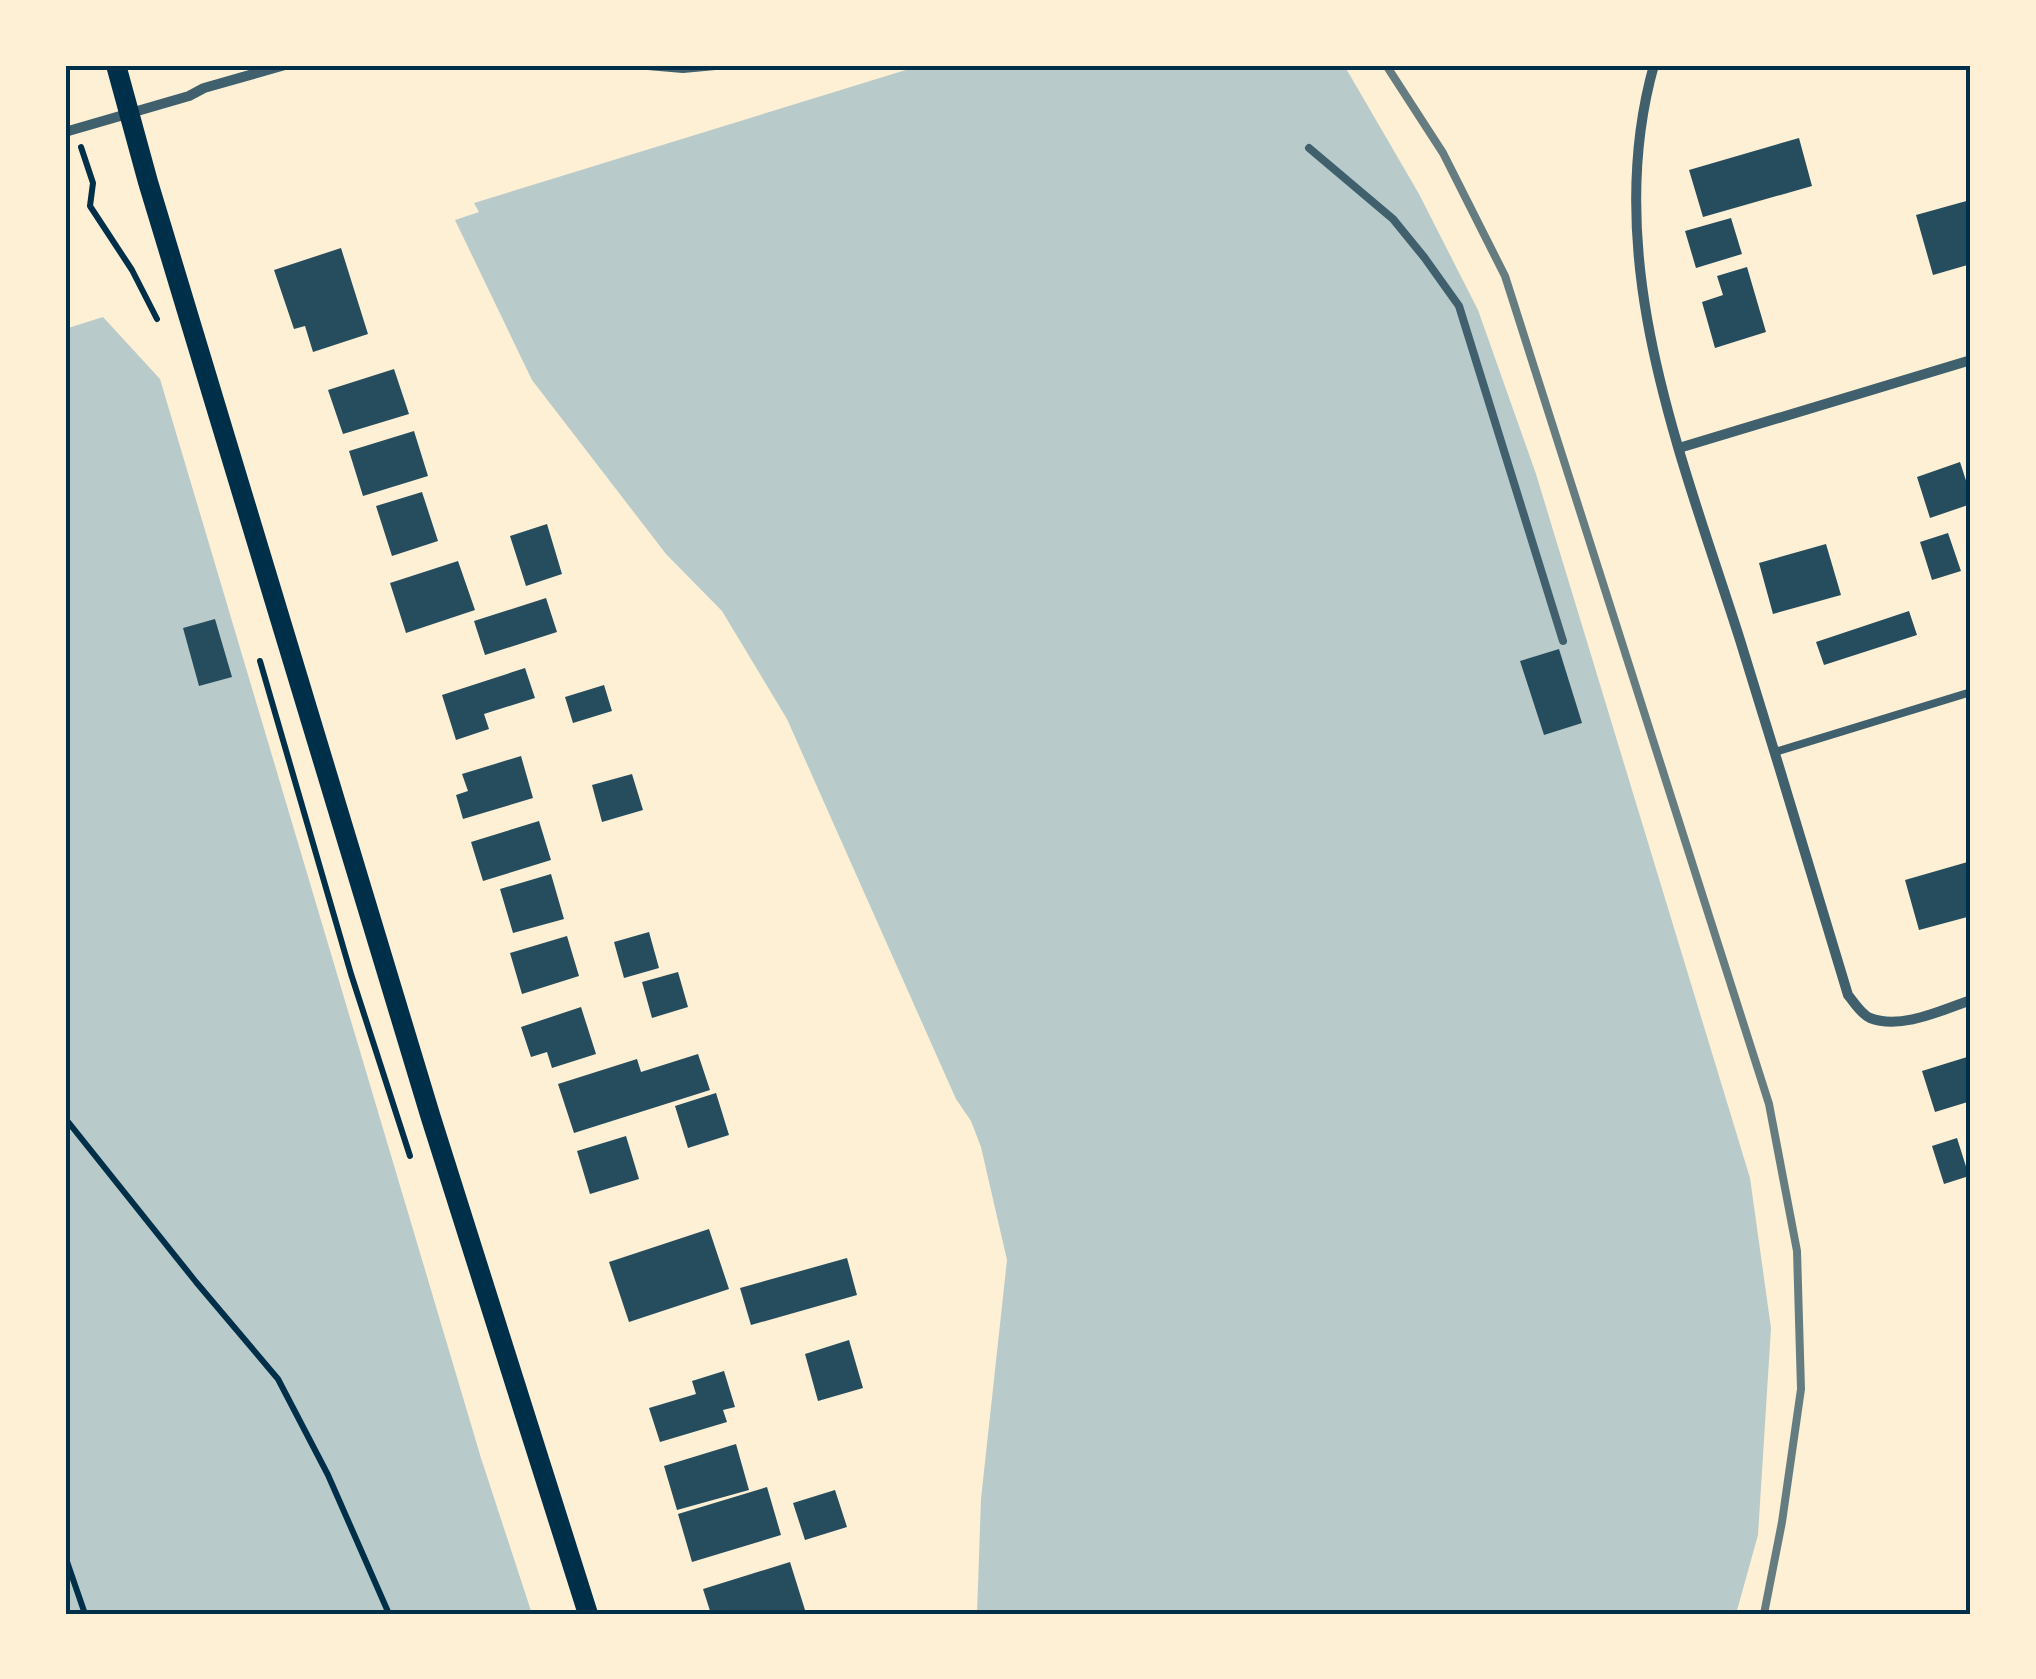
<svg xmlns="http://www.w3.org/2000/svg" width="2036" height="1679" font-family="Raleway,sans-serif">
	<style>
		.green { fill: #b9caca }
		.building { fill: #264d5e }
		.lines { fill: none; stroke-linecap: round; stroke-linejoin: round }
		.path { stroke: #003049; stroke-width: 6 }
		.service { stroke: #3f606c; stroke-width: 8 }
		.minor { stroke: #3f606c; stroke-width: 10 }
		.secondary { stroke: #003049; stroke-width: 20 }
		.rail { stroke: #657d81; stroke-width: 8 }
		.neatline { fill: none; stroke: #003049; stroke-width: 4 }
	</style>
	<rect width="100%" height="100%" fill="#fdf0d5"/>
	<path class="green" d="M922,65H1344L1419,194L1478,310L1536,474L1750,1178L1771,1328L1758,1535L1736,1614H977L981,1499L1007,1260L981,1147L971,1121L956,1099L787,719L722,611L666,554L532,380L455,220L479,212L474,203Z
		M103,317L160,379L481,1458L532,1614H65V329Z"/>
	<path class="building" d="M1799,138L1812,186L1703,217L1689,170Z
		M1970,200L1971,264L1933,275L1916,215Z
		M1731,218L1742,254L1696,268L1685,231Z
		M341,248L368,334L313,352L305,326L294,329L274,270Z
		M1747,267L1766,332L1715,348L1702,302L1723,295L1717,276Z
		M394,369L409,414L343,434L328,390Z
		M414,431L428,476L363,496L349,451Z
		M1960,462L1971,496V504L1930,518L1917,477Z
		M422,492L438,541L392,556L376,506Z
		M547,524L562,574L526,586L510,536Z
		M1948,533L1961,571L1932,580L1920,542Z
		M1826,544L1841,595L1773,614L1759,563Z
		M458,561L475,610L406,633L390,583Z
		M546,598L557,632L485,655L474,621Z
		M1909,611L1917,635L1824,665L1816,642Z
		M215,619L232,677L199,686L183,628Z
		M1559,649L1582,723L1544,735L1520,661Z
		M525,668L535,698L484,714L489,729L456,740L442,695Z
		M604,685L612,711L573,723L565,697Z
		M521,756L533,798L463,819L456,795L468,791L462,774Z
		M632,774L643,810L602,822L592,785Z
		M539,821L551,860L483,881L471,842Z
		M1971,861V916L1919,930L1905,880Z
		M551,874L564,919L513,933L500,889Z
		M649,932L659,968L624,978L614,942Z
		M567,936L579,976L522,994L510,953Z
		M678,972L688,1007L652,1018L642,982Z
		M581,1007L596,1054L552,1068L547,1052L531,1057L521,1027Z
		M698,1054L710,1090L574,1133L558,1084L637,1059L641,1072Z
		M1967,1057L1971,1071V1101L1935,1112L1922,1071Z
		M716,1093L729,1135L688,1148L675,1106Z
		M626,1136L639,1179L590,1194L577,1151Z
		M1957,1138L1969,1176L1944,1184L1932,1146Z
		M709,1229L729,1289L629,1322L609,1262Z
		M847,1258L857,1295L751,1325L740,1288Z
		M849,1340L863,1388L818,1401L805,1354Z
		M724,1371L735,1407L723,1410L727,1422L660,1442L649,1408L696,1394L692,1381Z
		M736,1444L749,1490L677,1510L664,1466Z
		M767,1487L781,1535L692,1562L678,1514Z
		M835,1490L847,1527L805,1540L793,1503Z
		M790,1562L805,1610L791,1614H711L703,1589Z"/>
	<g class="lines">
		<path class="path" d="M81,147L93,183L90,206L132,270L157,319
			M260,661L351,974L410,1156
			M65,1118L196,1282L278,1379L328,1475L389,1614
			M65,1556L85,1614"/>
		<path class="service" d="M1309,148L1393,219L1424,257L1459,306L1563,641
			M1775,752L1971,692"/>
		<path class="minor" d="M648,65L683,68L715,65
			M1654,65C1599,259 1682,457 1740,640C1777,758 1812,877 1848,995C1854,1002 1861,1014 1870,1018C1901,1030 1942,1010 1971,1000
			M65,132L189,96L204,88L285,65
			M1679,448L1971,360"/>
		<path class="secondary" d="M116,65L148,182L431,1118L588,1614"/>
		<path class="rail" d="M1386,65L1443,153L1505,276L1769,1104L1797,1251L1801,1389L1782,1522L1764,1614"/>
	</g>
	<rect width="2036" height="1679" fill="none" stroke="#fdf0d5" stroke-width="135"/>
	<rect x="68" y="68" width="1900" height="1544" class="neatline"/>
</svg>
